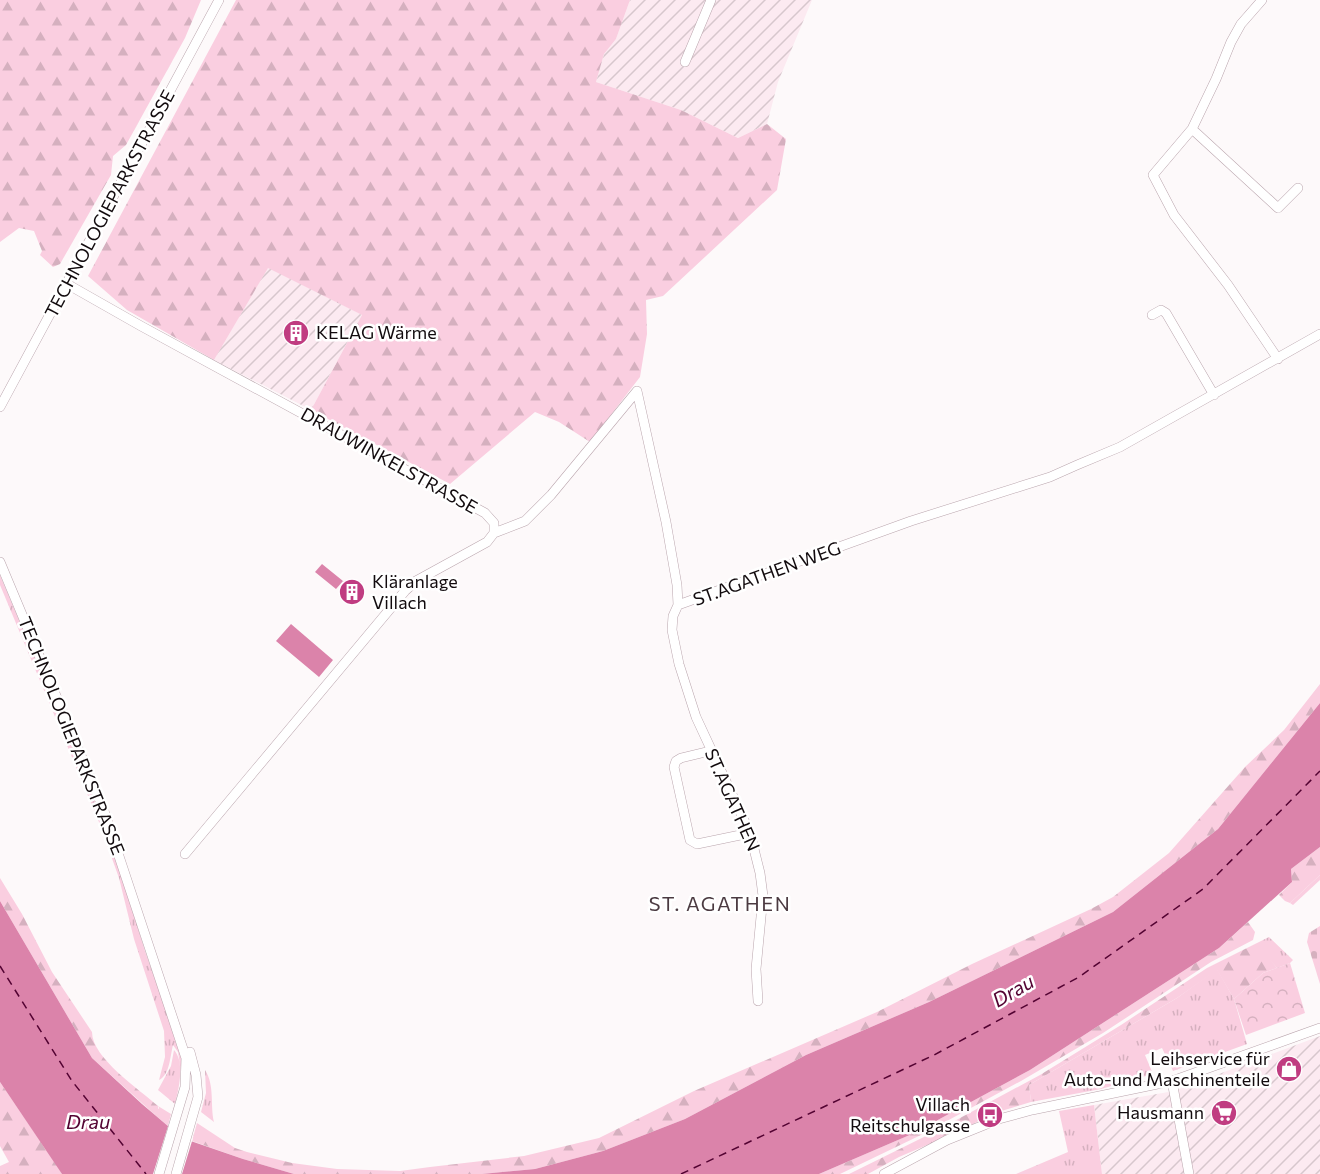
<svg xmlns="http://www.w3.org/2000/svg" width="1320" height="1174" font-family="Commissioner,sans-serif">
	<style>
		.industrial { fill: url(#industrial-furrows) }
		.grass { fill: url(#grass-tufts) }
		.forest { fill: url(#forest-firs) }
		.cemetery { fill: url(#cemetery-stones) }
		.park { fill: url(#park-crowns) }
		.water { fill: #db83aa }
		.pier { fill: #fdf9fa }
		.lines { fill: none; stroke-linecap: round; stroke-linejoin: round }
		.ferry { stroke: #530332; stroke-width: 1.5; stroke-dasharray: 8 6; stroke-linecap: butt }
		.minor-casing { stroke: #baa5ad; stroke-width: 10 }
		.minor { stroke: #fff; stroke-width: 9 }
		.labels { text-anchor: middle; stroke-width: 5; stroke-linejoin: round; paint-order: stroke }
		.street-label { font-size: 18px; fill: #120b0e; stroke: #fff }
		.poi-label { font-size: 18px; fill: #120b0e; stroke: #fff; text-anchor: end }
		.neighbourhood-label { font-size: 20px; letter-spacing: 1.5px; fill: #4b3a41; stroke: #fff }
		.water-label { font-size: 20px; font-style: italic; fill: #530332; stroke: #fff }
	</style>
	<defs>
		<pattern id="industrial-furrows" width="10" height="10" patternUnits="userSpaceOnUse" patternTransform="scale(1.5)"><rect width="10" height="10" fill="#fceaf1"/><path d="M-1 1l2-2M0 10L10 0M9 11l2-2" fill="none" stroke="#d7c7cd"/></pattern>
		<pattern id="grass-tufts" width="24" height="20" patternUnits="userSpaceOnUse" patternTransform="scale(1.5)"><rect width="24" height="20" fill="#facee0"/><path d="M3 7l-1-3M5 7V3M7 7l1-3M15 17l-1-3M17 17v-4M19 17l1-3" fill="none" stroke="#d5b0bf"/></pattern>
		<pattern id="forest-firs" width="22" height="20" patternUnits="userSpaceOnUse" patternTransform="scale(1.5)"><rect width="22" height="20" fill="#facee0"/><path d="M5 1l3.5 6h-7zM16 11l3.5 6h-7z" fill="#d5b0bf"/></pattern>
		<pattern id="cemetery-stones" width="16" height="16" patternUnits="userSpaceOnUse" patternTransform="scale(1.5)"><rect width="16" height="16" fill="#facee0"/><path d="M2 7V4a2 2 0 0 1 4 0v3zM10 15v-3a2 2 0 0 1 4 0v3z" fill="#d5b0bf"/></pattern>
		<pattern id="park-crowns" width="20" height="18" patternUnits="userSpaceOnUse" patternTransform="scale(1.5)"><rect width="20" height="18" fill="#facee0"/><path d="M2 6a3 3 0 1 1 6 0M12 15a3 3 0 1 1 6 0" fill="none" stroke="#d5b0bf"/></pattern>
	</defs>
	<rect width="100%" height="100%" fill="#fdf9fa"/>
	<path class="industrial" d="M630,0H812L778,82L767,124L738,138L681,110L596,82L604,54L616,39Z
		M268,267L362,315L311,410L214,360Z
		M1320,1036V1174H1102L1094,1105L1174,1091Z"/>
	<path class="grass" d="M0,575L109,833L145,951L182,1055V1078L178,1052L173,1045C170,1056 170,1075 159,1080L165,1057L164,1031L134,939L119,878L99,822L0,585Z
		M1320,875V880L1293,905L1290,903Z
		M1269,937L1293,960L1290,963L1277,968L1257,946V943Z
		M1217,969L1234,999L1247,1044L1173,1071L1162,1048L1145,1055L1153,1074L1101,1089L1031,1102L1029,1085L1177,998Z
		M174,1050C185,1062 179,1088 175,1104L158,1090L171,1066Z
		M205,1070C215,1085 210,1106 214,1122L201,1112L206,1093Z
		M1094,1105L1102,1174H1016L1068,1152L1059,1111Z
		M158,1106L171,1114L168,1126L154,1114L159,1108Z"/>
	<path class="forest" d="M0,0H201L185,38L126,145L113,156L111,175L60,264L53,267L40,255L42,251L34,231L19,228L0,242Z
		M236,0H630L616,39L604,54L596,82L681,110L738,138L767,124L786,139L777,190L663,296L646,300L647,334L640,377L590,442L559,422L535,412L450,484L311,410L362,315L268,268L214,360L127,310L88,276Z
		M1320,684V703L1218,829L1113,912L929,1002L806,1055L685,1119L603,1151L535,1169L482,1174H294L243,1159L192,1141L197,1123L235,1148L247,1152L292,1163L337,1169L400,1171L430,1167L524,1156L599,1138L694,1091L877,1012L972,964L1091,909L1113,897L1169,853L1245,767L1284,730Z
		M1320,847V875L1290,903L1285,901L1279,895L1292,882L1291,869Z
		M0,878L22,914L52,972L92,1032C92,1058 139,1089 158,1106V1111L154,1114L92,1058L0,901Z
		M1248,922L1255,932L1253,940L1211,962L1103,1033L1021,1081L921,1135L840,1174H819L912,1134L1030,1070L1219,948Z
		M1257,943L1277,968L1263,973L1234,999L1217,970L1177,998L1029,1085L1031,1102L988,1115L967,1128L899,1157L868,1174H849L936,1131L1040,1075L1121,1025L1207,968Z
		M0,1082L58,1167L62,1174H0V1166L9,1162L0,1146Z"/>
	<path class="cemetery" d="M1320,926V984L1307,942L1309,933Z"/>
	<path class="park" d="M1290,963L1305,1013L1246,1035L1234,999L1263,973Z"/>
	<path class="water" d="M322,564L343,581L336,589L315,572Z
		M291,624L333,660L319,677L276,641Z
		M1320,703V847L1291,869L1292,882L1219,948L1030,1070L912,1134L819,1174H482L535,1169L603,1151L685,1119L806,1055L929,1002L1113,912L1218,829Z
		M0,901L92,1058L142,1104L182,1138L243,1159L294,1174H62L0,1082Z"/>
	<path class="pier" d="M169,1123L183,1135L193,1138L182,1174H153Z"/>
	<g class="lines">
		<path class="ferry" d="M0,966L72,1081L146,1174
			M681,1174L934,1055L1079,977L1203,889L1320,771"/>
		<g class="minor-casing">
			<path id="minor" d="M1262,0L1241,24L1231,42L1216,79L1192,129L1153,175L1174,215L1228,285L1278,359
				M685,62L711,0
				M1192,129L1278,208L1298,188
				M67,284L141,326L485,513L494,523V533L487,542L416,581L405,591L185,854
				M1152,315L1161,310L1166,313L1214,395
				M637,391L666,522L677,585L678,605L673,616L672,630L679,664L696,717L750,833L760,873L763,896L756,969L758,1001
				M0,407L219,0
				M494,533L525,521L551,495L637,391
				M0,562L103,808L186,1058L185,1087L159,1174
				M678,605L911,521L1050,477L1077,465L1120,447L1320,334
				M710,751L681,758L676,761L674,767L690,840L697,844L750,833
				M1172,1081L1189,1174
				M176,1174L198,1097L196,1075L190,1052
				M884,1174L947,1140L999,1119L1032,1110L1172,1081L1320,1028"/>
		</g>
		<use href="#minor" class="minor"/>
	</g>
	<defs>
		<g id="building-disc" transform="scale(1.35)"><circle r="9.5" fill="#c03c81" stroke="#fff"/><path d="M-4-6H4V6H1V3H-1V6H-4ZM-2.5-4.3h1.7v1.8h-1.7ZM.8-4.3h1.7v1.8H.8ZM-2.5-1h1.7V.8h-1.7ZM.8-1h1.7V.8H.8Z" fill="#fff"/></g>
		<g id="shop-disc" transform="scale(1.35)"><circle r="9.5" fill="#c03c81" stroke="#fff"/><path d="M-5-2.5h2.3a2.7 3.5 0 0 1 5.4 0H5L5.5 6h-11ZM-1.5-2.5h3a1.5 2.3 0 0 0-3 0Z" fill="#fff"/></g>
		<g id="supermarket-disc" transform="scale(1.35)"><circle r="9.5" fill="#c03c81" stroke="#fff"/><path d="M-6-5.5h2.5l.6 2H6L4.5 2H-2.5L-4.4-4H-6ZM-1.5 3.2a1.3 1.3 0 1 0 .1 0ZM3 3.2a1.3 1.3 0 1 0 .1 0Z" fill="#fff"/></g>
		<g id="bus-disc" transform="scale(1.35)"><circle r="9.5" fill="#c03c81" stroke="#fff"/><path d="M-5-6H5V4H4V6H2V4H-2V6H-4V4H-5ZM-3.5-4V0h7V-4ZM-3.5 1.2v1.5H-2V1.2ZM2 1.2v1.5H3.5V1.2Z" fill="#fff"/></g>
	</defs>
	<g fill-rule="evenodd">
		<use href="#building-disc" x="296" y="333"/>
		<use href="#building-disc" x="352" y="592"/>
		<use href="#shop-disc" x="1289" y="1069"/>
		<use href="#supermarket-disc" x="1224" y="1113"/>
		<use href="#bus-disc" x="990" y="1115"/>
	</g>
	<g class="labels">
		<g class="street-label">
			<text transform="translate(110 204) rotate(-62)" y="6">TECHNOLOGIEPARKSTRASSE</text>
			<text transform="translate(389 461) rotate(29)" y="6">DRAUWINKELSTRASSE</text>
			<text transform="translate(767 574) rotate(-20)" y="6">ST.AGATHEN WEG</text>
			<text transform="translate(71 736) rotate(68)" y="6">TECHNOLOGIEPARKSTRASSE</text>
			<text transform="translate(732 800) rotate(66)" y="6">ST.AGATHEN</text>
		</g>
		<g class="poi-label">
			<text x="316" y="339" text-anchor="start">KELAG Wärme</text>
			<text x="372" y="588" text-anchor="start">Kläranlage<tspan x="372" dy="21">Villach</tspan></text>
			<text x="1270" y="1065">Leihservice für<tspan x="1270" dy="21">Auto-und Maschinenteile</tspan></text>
			<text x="970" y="1111">Villach<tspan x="970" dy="21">Reitschulgasse</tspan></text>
			<text x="1204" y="1119">Hausmann</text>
		</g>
		<g class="neighbourhood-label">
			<text x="720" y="911">ST. AGATHEN</text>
		</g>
		<g class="water-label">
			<text transform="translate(1013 991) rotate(-30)" y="7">Drau</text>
			<text x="88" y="1129">Drau</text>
		</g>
	</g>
</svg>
